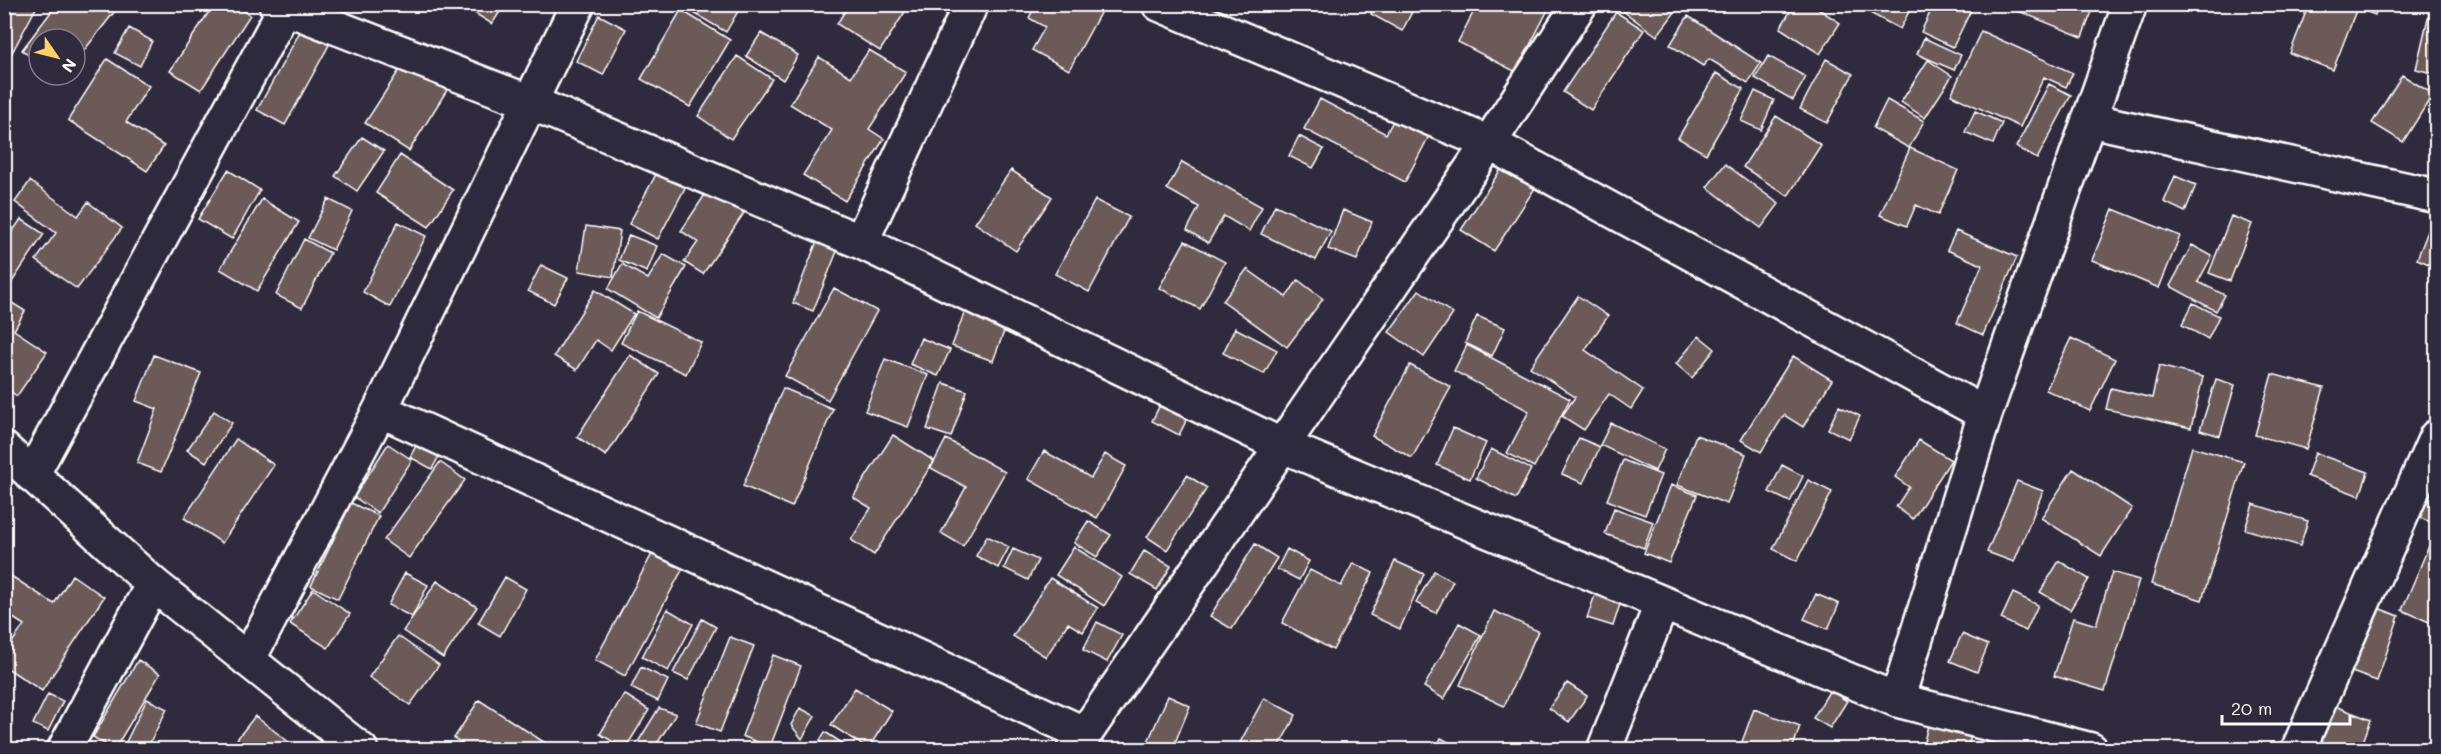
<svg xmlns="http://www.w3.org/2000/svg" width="2441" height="754" font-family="Mali,sans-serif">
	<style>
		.building { fill: #6c5a59; stroke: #fff; stroke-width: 1.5 }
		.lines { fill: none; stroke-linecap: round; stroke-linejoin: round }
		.street-casing { stroke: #fff; stroke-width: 38 }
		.secondary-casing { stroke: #fff; stroke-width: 38 }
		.street { stroke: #2f2a3d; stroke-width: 33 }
		.secondary { stroke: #2f2a3d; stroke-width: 33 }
	</style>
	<rect width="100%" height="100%" fill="#2f2a3d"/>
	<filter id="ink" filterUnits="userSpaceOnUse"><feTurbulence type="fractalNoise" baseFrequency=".0167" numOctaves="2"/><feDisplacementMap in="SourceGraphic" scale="12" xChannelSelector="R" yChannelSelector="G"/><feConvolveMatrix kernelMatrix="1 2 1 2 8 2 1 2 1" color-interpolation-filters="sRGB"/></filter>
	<g filter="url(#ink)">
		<path class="building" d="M10,4H38L7,62L4,61V16Z
			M57,4H107L115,11L75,62V39H39V64L22,50Z
			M214,4H234L250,15L201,90L170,71Z
			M470,4H505L492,24L468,9Z
			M687,4H738L741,6L726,32L685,8Z
			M849,4H910L880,51L837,24Z
			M1036,4H1105L1069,70L1032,50L1045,27L1029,18Z
			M1376,4H1403L1413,10L1402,31L1371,14Z
			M1471,4H1551L1516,72L1458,42L1476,7Z
			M1622,4H1681L1657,36L1619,8Z
			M1795,4H1811L1840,23L1820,54L1780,28Z
			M1853,4H1909L1912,6L1900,29Z
			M1934,4H1974L1953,47L1921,32Z
			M2001,4H2095L2082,37Z
			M2309,4H2379L2375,15L2357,8L2333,70L2290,53Z
			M2430,9L2436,11V74L2416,69Z
			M681,10L730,40L690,107L641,79Z
			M1616,12L1644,30L1591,110L1563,92Z
			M599,15L626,29L603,75L576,61Z
			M1688,16L1761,63L1748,83L1709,59L1703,66L1670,45Z
			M129,28L152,41L140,66L115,53Z
			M301,30L329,45L285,125L257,110Z
			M1981,31L2073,73L2066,87L2044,77L2020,127L1951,95Z
			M761,33L798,55L783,80L746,56Z
			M1924,38L1961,55L1954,70L1917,54Z
			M869,50L906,72L869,129L884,139L845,201L803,175L832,130L790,104L819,57L851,77Z
			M409,55L452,82L409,151L365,123Z
			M737,56L772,79L731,139L698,116Z
			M1768,56L1806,77L1793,100L1755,78Z
			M107,59L149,86L126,122L164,146L147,171L68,120Z
			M1826,59L1853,74L1827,123L1800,109Z
			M1928,60L1952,76L1925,118L1901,102Z
			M1716,73L1744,89L1706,154L1678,138Z
			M2402,75L2433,94L2403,142L2372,123Z
			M2049,84L2071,95L2037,159L2016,147Z
			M1409,91L1443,109L1405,182L1304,129L1320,99L1386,134Z
			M1755,91L1774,100L1761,130L1741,121Z
			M1887,100L1924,121L1909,148L1873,128Z
			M1975,111L2002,123L1993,144L1965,132Z
			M1776,116L1821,145L1788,196L1743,167Z
			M1299,136L1324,149L1313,168L1289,156Z
			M362,137L384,151L357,191L335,176Z
			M1520,140L1552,162L1494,251L1461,230Z
			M1910,148L1958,170L1938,215L1916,205L1907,226L1880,215Z
			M400,155L453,190L429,227L376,193Z
			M1182,162L1262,207L1249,231L1224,216L1208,243L1187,230L1199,207L1167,189Z
			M1725,164L1779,204L1761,228L1707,187Z
			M659,169L687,184L658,239L629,224Z
			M228,170L260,190L232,239L198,219Z
			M1011,170L1052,197L1016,251L975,223Z
			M2175,176L2196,185L2185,212L2164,202Z
			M30,181L78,216L88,202L122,228L77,289L36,260L56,233L15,202Z
			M708,190L744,213L703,274L684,262L698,242L681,231Z
			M262,199L299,222L257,291L220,269Z
			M328,199L352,211L333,250L308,238Z
			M1095,200L1129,217L1089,292L1055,274Z
			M1275,205L1331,231L1316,260L1261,234Z
			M2113,209L2180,236L2159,288L2092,260Z
			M1343,210L1372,222L1357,260L1328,249Z
			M2436,211V267L2417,259Z
			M2231,216L2252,224L2230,281L2209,273Z
			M21,219L44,234L10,285L4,281V244Z
			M398,222L426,236L390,307L363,292Z
			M586,226L620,231L613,277L579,271Z
			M1956,231L2017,257L1983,335L1957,323L1982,265L1947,250Z
			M629,235L657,246L647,272L619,260Z
			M304,239L330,253L302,308L276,295Z
			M817,241L838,249L813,311L793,303Z
			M1185,241L1225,262L1200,309L1159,288Z
			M2192,245L2212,256L2198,282L2225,295L2216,311L2170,286Z
			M663,254L686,267L656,318L608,289L622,264L648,279Z
			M541,265L568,278L554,304L528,291Z
			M1247,269L1286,297L1298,280L1323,299L1287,347L1223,301Z
			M834,288L877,311L828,400L785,376Z
			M595,290L634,314L611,350L596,340L577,370L554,356Z
			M1419,290L1453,314L1424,357L1389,332Z
			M1578,296L1608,316L1585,350L1643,390L1631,409L1609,394L1584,430L1562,416L1575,397L1530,367Z
			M4,298L25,311L14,330L47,352L17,396L4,387Z
			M2193,303L2219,316L2208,339L2182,325Z
			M967,305L1008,321L993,361L952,346Z
			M637,311L701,342L686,374L621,343Z
			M1477,316L1505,328L1492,356L1465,343Z
			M1235,328L1277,350L1264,374L1223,353Z
			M1699,336L1715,349L1692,378L1676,364Z
			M921,338L950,350L938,376L910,364Z
			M2071,338L2115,359L2090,411L2046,390Z
			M1467,345L1570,399L1534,467L1507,453L1529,411L1454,371Z
			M154,355L201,373L161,472L137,463L157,409L136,401Z
			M630,355L659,374L606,456L577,437Z
			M1793,356L1832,380L1803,427L1784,415L1761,452L1741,440Z
			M885,359L928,375L908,427L865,411Z
			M1410,365L1451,387L1412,458L1372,436Z
			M2159,366L2203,377L2191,428L2106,409L2111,388L2152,398Z
			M2272,374L2324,388L2306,449L2255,435Z
			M2216,379L2235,385L2220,436L2200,430Z
			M943,383L967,391L951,437L927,429Z
			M783,388L833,409L792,507L743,486Z
			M1165,395L1192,409L1179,435L1152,421Z
			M1839,406L1860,416L1849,439L1828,429Z
			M214,411L232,423L206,462L187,450Z
			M1611,423L1665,449L1655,471L1600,445Z
			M1453,428L1486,443L1470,479L1437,465Z
			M424,431L446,443L432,469L410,457Z
			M893,435L934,461L874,555L851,540L871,508L853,497Z
			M1696,435L1746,454L1727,504L1677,485Z
			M1579,438L1600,447L1583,483L1562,474Z
			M236,439L274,465L222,543L184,518Z
			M946,439L1005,472L963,546L941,533L966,487L931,468Z
			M1919,440L1951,460L1913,519L1896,507L1909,487L1895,477Z
			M388,444L412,460L378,513L354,497Z
			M2192,447L2244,462L2202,600L2151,584Z
			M1491,449L1531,469L1516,499L1476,478Z
			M1044,451L1091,478L1105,454L1126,466L1097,518L1028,479Z
			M2315,453L2368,472L2360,496L2307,476Z
			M1623,460L1661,475L1645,515L1607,500Z
			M440,462L465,480L409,558L384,540Z
			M1782,465L1803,476L1790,502L1769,492Z
			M2073,469L2132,508L2101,556L2041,518Z
			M2436,474V524L2412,515Z
			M1187,475L1207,488L1167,550L1147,537Z
			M1808,480L1832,492L1797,561L1773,549Z
			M2017,481L2043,491L2014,562L1987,552Z
			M1671,485L1697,495L1669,563L1644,553Z
			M351,503L379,516L338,599L311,586Z
			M2253,504L2308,521L2300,546L2245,529Z
			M1614,508L1653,522L1644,548L1605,534Z
			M1088,521L1111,535L1097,557L1074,543Z
			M2436,529V625L2402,610Z
			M987,536L1009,547L998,568L976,556Z
			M659,541L689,557L625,676L595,660Z
			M1255,544L1277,558L1232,629L1210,616Z
			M1074,547L1122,577L1104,606L1056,575Z
			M1013,549L1038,560L1028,580L1004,568Z
			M1287,549L1309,561L1299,580L1277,569Z
			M1144,551L1171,566L1157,590L1130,574Z
			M1395,561L1424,574L1400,629L1370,615Z
			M2059,561L2089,579L2070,610L2040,592Z
			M1353,563L1373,573L1333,650L1282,623L1310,570L1341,586Z
			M1434,571L1453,581L1436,613L1416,603Z
			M2112,572L2139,580L2105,691L2054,676L2073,618L2096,625Z
			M405,573L428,585L412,617L388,605Z
			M8,574L54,604L72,575L104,597L42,691L4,666V654L24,625L4,612V579Z
			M505,577L526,589L500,636L478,623Z
			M1050,578L1098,608L1083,632L1068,623L1046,657L1013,636Z
			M437,581L477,607L443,658L403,631Z
			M313,589L350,614L328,648L290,624Z
			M1596,592L1621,601L1613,626L1587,618Z
			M2013,593L2038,605L2026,631L2001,619Z
			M1816,594L1839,604L1828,629L1804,619Z
			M2370,605L2399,616L2377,681L2346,670Z
			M667,609L693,624L668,671L642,657Z
			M1494,611L1538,631L1504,706L1460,685Z
			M702,619L716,627L688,680L673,673Z
			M1097,622L1122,635L1107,662L1083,650Z
			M1459,623L1481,635L1444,699L1424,687Z
			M1962,634L1988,645L1977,672L1950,661Z
			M398,636L439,665L410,705L369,677Z
			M730,637L754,646L720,732L696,723Z
			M773,655L801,666L770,747L742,736Z
			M138,660L160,674L114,750L93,737Z
			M641,667L668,680L658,701L631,688Z
			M1567,683L1587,696L1569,722L1549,708Z
			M855,688L892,711L868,749L831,725Z
			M1830,690L1847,701L1830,728L1813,718Z
			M48,694L63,701L48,731L33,724Z
			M624,694L649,710L625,749L600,734Z
			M1168,696L1190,706L1172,750H1155L1146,746Z
			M1264,698L1296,715L1277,750H1236Z
			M147,699L167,709L146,750H122Z
			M479,700L550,746L547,750H471L454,738Z
			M2327,703L2371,720L2360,750H2343L2313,738Z
			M659,708L676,714L653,750H633Z
			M800,708L815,716L802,739L791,725Z
			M1754,709L1800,726L1792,750H1739Z
			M255,716L290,743L285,750H252L237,739Z
			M1928,725L1971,736L1967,750H1922Z
			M825,732L853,750H825L820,740Z
			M1441,738L1463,750H1435Z
			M1531,740L1549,750H1526Z"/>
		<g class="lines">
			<g class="street-casing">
				<path id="street" d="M276,4L532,103L861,242L1283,446L1897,700L2091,750
					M1159,4L1489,143L1985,414
					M2090,120L2436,196
					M861,242L971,4
					M380,410L1083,733
					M32,475L285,8
					M248,660L380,410L578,4
					M1897,700L1985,414L2130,4
					M64,750L153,584
					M1074,750L1489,143L1580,4
					M1604,750L1662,603
					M2298,750L2436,437"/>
			</g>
			<g class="secondary-casing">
				<path id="secondary" d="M4,449L153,584L361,750"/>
			</g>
			<use href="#street" class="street"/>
			<use href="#secondary" class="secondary"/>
		</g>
	</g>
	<rect width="2441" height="754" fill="none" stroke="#2f2a3d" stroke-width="24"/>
	<rect x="12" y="12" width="2417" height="730" fill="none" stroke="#fff" stroke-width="2" filter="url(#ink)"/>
	<g transform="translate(57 57) rotate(125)"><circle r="28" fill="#2f2a3d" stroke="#827f8b" stroke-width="1.5"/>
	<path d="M0-4.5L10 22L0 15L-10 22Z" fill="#ffd166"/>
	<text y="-9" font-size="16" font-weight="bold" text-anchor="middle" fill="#ffffff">N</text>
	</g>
	<path d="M2222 715v9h128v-9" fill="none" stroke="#ffffff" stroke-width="3"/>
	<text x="2231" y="715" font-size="18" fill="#ffffff" stroke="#2f2a3d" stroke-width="4.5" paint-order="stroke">20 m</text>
</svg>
